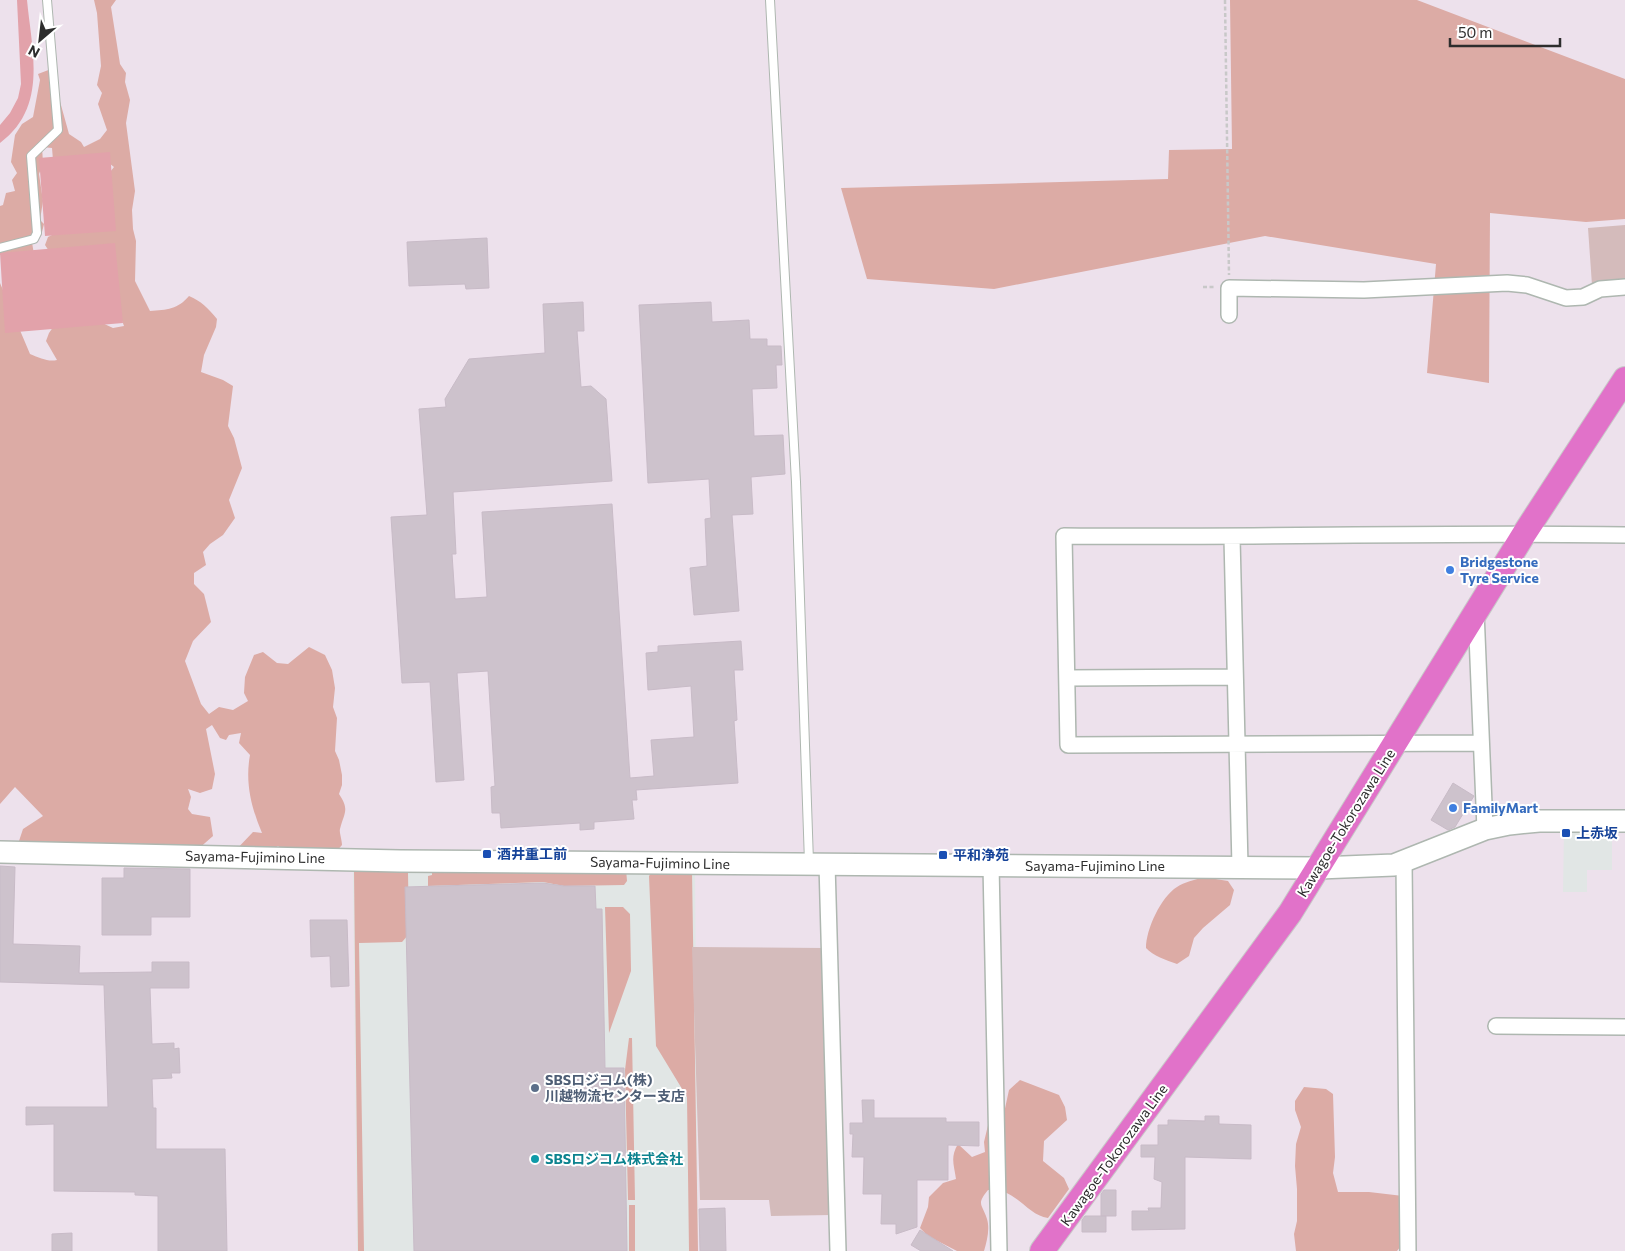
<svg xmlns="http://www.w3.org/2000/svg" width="1625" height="1251" font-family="Commissioner,'Noto Sans JP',sans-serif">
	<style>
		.industrial { fill: #e1e6e5 }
		.green { fill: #dcaba5 }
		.cemetery { fill: #d4bbbb }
		.pitch { fill: #e2a2aa }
		.building { fill: #cdc2cc; stroke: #c8bbc7 }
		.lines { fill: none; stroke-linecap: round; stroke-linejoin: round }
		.lane-casing { stroke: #aeb7b0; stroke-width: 10 }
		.street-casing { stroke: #aeb7b0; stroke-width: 18 }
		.secondary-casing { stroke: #aeb7b0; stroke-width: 24 }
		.primary-casing { stroke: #c8c8c8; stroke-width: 26 }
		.path { stroke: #c8c8c8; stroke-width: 2.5; stroke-dasharray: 4 2.5; stroke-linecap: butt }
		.lane { stroke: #fff; stroke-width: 8 }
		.street { stroke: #fff; stroke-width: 15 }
		.secondary { stroke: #fff; stroke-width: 21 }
		.primary { stroke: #e172c9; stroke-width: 24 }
		.shop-dot { fill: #3f7fe0; stroke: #fff; stroke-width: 2 }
		.transit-dot { fill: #1a4fb4; stroke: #fff; stroke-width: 2 }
		.service-dot { fill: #5c6f8a; stroke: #fff; stroke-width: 2 }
		.culture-dot { fill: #0f9aa8; stroke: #fff; stroke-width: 2 }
		.labels { text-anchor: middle; stroke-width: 4; stroke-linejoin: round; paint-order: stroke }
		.shop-label { font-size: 14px; font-weight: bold; fill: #366cbe; stroke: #fff; text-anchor: start }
		.street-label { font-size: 14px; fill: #2d2d2d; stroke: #fff }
		.transit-label { font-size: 14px; font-weight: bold; fill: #164399; stroke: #fff; text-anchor: start }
		.service-label { font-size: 14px; font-weight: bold; fill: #4e5e75; stroke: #fff; text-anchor: start }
		.culture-label { font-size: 14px; font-weight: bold; fill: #0d838f; stroke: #fff; text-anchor: start }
	</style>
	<rect width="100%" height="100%" fill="#ede1ec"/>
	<path class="industrial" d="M1564,828L1612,829V870H1587V892H1563Z
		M695,869L698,1251H357L353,871Z"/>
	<path class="green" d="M94,0H116L111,7L120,64L126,73L125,82L130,100L126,123L135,191L132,210L133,229L136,241L135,281L150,311C167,310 178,309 189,296C201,301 208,308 217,319L216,327L204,355L201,372L223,380L233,386L228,426L234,438L242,468L229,500L235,518L223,535L210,544L203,552L206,565L194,573V584L204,594L211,622L193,641L185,661L201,704L209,714L219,707L233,710L248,701L244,693L245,677L254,655L263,652L277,663L288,664L309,647L325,655L332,670L335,688L333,707L337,718L335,751L339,760L342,775V785L339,794C350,810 344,813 340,829C339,832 342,840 342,845L335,853L290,855L278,846L266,853H233L253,832L262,833C251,807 245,782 250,755L239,743L241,733L229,735L226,740L220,738L212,725L206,729L215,774L212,789L200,793L188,789L191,797L188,809L192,814L210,817L213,836L197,850L18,844L23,829L43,816L15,787L0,804V283L30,354C40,358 48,362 57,360L46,341L49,333L58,320L100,322L113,328L124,326L119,312L49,251L45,245L48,237L66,228L114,167L100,156L53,160L52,148L42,147L43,163L39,174L43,201L40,220L44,224L41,236L31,237L34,254L0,255V206L3,205L6,193L15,191L12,180L17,173L11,162L15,135L22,124L33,117L40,80L38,74L51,69L69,134L81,142L84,147L100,139L107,130L98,104L102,93L97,85L101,66L97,13Z
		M1230,0H1417L1625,79V219L1586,222L1490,213L1489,383L1427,373L1436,264L1265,236L994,289L867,279L841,188L1168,179L1169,150L1232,149Z
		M405,869L408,873L409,934L402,942L359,943L364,1251H358L354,870Z
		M626,869L627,881L624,885L564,886L543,882L428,886V876L432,875V871Z
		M652,872H692L698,1251H689L687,1097L656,1046L649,876Z
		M1203,877L1228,881L1234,890L1230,905L1203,928L1194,938L1189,956L1177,964C1166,960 1153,956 1146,948C1146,929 1161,897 1177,887C1184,882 1195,880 1203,877Z
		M605,907H623L630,914L631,971L609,1033Z
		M629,1038H632L635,1200H628L625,1070Z
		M1020,1080L1059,1095L1065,1107L1067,1120L1044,1141L1043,1161L1064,1178L1069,1189L1048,1218C1031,1216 1021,1198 1004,1192C1000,1190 993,1190 988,1190C976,1205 982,1203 987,1219C990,1229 987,1241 984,1251H957L928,1236L920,1228L928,1207L929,1197L943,1183L956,1179C954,1165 950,1157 958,1144L972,1157L985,1152L984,1142L989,1121L1004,1113L1009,1090Z
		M1304,1087L1326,1089L1333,1094L1335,1157L1333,1173L1338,1192H1369L1403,1196L1404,1242L1397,1251H1296L1294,1234L1297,1221V1189L1295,1166L1296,1144L1301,1127L1295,1110V1101Z
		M629,1205H635V1251H629Z"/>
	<path class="cemetery" d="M1625,225V280H1610L1592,285L1588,228Z
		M692,947L824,948L831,1215L771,1216L769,1200H700Z"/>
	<path class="pitch" d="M17,0H27C32,52 48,107 0,143V125L10,113L18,98L21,84Z
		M110,152L116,231L45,236L39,158Z
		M115,243L123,323L5,333L0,253Z"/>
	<path class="building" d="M487,238L489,288L466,289L465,284L409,286L407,242Z
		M583,302L584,331H577L581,387L591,386L606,399L612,481L453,492L456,554H452L455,599L487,597L482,512L612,504L630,778L654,776L651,740L694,737L691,686L648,690L646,653L658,652V646L741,641L743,670H734L737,720L734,721L738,783L636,790L637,800H632L634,819L594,822V829L580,830V823L501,828L500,813H492L491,787L495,786L488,671L457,673L464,780L436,782L430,682L402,683L391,517L427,515L419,409L446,407L445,399L469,359L545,353L543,304Z
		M711,302L712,322L749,320L750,339H767V346H781L782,365H776L777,388L752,389L754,436L783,435L785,474L751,477L753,514L732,515L739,611L694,615L690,568L707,566L705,519L711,518L709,479L648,483L639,305Z
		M1453,783L1474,796L1455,827L1448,830L1431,820Z
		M0,866L15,867L13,944L80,946L79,973L152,972V962H189V988H150L152,1044L174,1043V1049L179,1048L180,1073H171L172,1078L152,1079L153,1108H156V1149H225L227,1251H158V1196L135,1195V1192L54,1191V1124L26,1125V1107H108L104,985L0,982Z
		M124,868L190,869V917H151V935H102V878H124Z
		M543,883L564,886H595L596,909H602L605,1068H624L627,1251H414L405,887Z
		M310,920H347L349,986L331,987L330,956L311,957Z
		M862,1100H874V1118H946V1122H979V1146L948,1145V1180H917V1227L896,1234V1224H881L882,1194H863L864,1157H852L853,1134H850V1123H863Z
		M1205,1116H1219V1124L1251,1125V1159L1185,1157V1229L1132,1230V1211H1149L1148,1208H1161L1162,1182L1154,1179L1155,1157H1141V1145H1158V1125H1168V1120L1205,1121Z
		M1104,1190H1116V1216H1101V1194Z
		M725,1208L726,1251H700L699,1209Z
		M1085,1216H1106V1232H1082V1220Z
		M920,1230L953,1251H921L911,1245Z
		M72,1233V1251H52V1234Z"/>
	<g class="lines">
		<g class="lane-casing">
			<path id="lane" d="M770,0L796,482L809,862
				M0,248L34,239L37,233L31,156L58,130L47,0"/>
		</g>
		<g class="street-casing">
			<path id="street" d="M1229,315V288L1364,290L1507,283L1527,285L1566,298L1583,297L1600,289L1625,287
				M1232,538L1240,866
				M1476,611L1485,829
				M1068,678L1234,677
				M1481,743L1068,745L1064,536C1251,538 1438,532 1625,535
				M1404,862L1408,1251
				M827,864L838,1251
				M991,865L999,1251
				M1496,1026L1625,1027"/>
		</g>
		<g class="secondary-casing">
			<path id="secondary" d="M0,852L400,861L1319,868L1394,865L1485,829L1509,824L1539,821H1625"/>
		</g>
		<g class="primary-casing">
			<path id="primary" d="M1042,1251L1290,913L1524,534L1625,379"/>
		</g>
		<path class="path" d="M1225,0L1229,275
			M1203,287H1214"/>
		<use href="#lane" class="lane"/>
		<use href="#street" class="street"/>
		<use href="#secondary" class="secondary"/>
		<use href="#primary" class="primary"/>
	</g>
	<g class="shop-dot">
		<circle cx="1450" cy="570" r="5"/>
		<circle cx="1453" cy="808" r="5"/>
	</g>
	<g class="transit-dot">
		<rect x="1561" y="828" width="10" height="10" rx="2.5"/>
		<rect x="482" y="849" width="10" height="10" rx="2.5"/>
		<rect x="938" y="850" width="10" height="10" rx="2.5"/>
	</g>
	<circle class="service-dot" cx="535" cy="1088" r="5"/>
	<circle class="culture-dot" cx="535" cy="1159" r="5"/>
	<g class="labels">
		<g class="shop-label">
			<text x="1460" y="567">Bridgestone<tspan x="1460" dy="16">Tyre Service</tspan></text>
			<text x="1463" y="813">FamilyMart</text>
		</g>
		<g class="street-label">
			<text transform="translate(1346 823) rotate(-58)" y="5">Kawagoe-Tokorozawa Line</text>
			<text transform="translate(255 857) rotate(1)" y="5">Sayama-Fujimino Line</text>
			<text transform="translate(660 863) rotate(1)" y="5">Sayama-Fujimino Line</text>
			<text x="1095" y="871">Sayama-Fujimino Line</text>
			<text transform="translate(1114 1155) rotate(-54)" y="5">Kawagoe-Tokorozawa Line</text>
		</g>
		<g class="transit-label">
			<text x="1576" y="838">上赤坂</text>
			<text x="497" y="859">酒井重工前</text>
			<text x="953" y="860">平和浄苑</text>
		</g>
		<g class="service-label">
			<text x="545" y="1085">SBSロジコム(株)<tspan x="545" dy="16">川越物流センター支店</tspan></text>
		</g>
		<g class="culture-label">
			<text x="545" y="1164">SBSロジコム株式会社</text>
		</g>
	</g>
	<g transform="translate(40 40) rotate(208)" stroke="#ffffff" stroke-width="4" paint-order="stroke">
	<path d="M0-4L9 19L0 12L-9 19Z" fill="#2d2d2d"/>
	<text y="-8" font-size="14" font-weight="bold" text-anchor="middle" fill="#2d2d2d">N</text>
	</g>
	<path d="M1450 38v8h110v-8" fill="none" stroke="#2d2d2d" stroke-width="2.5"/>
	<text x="1458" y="38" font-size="15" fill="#2d2d2d" stroke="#ffffff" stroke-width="4" paint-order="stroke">50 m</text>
</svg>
